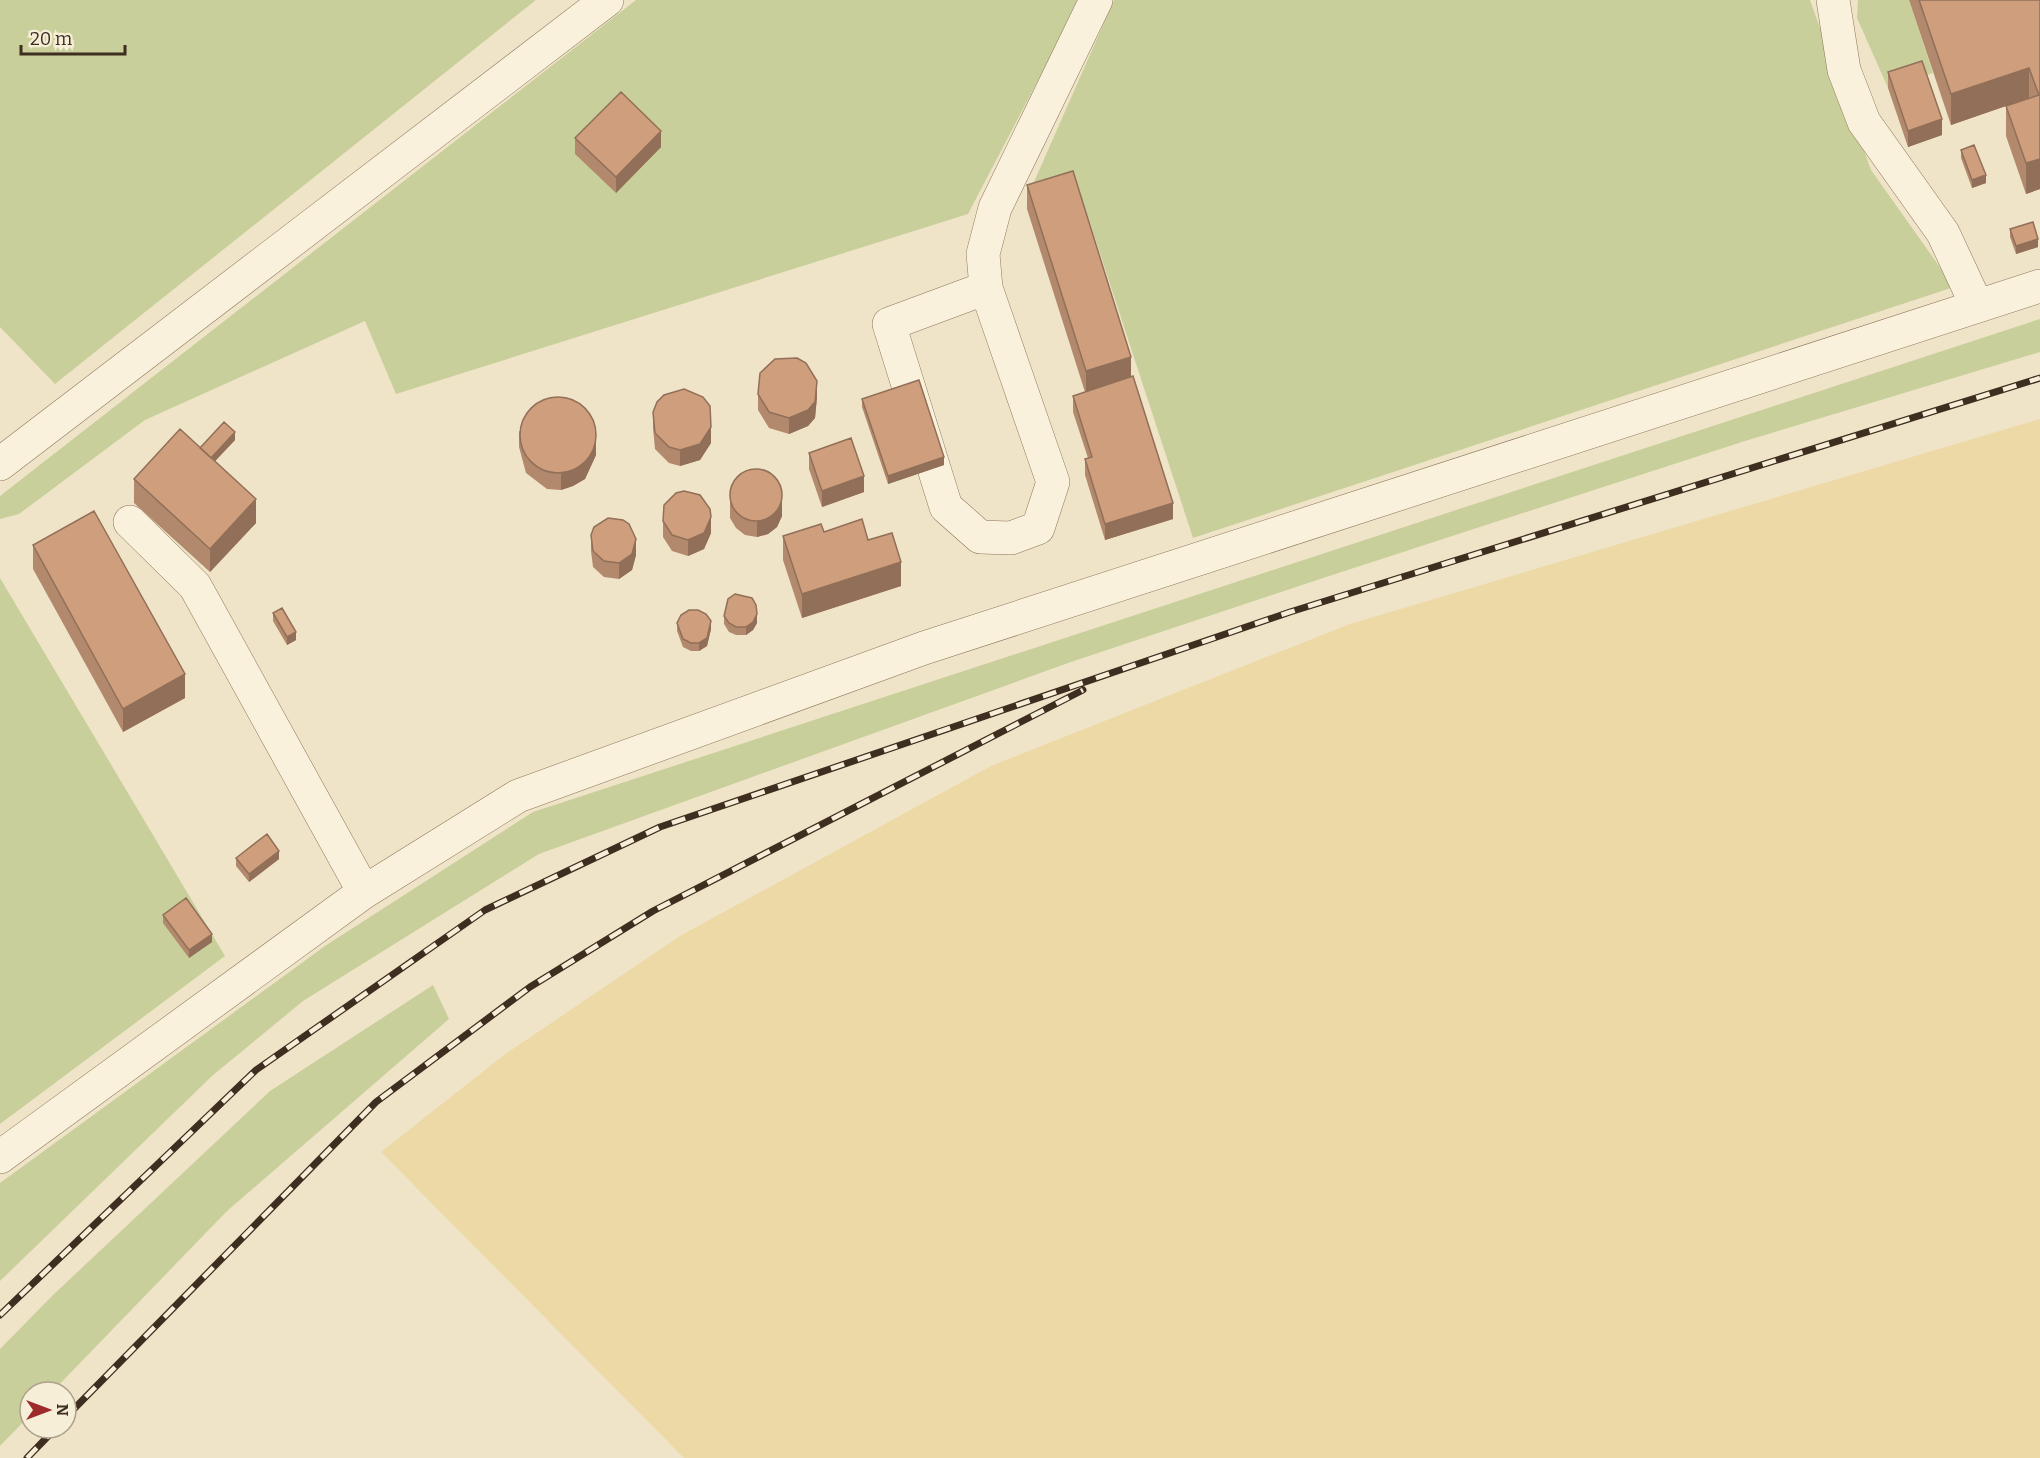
<svg xmlns="http://www.w3.org/2000/svg" width="2040" height="1458" font-family="Bitter,serif">
	<style>
		.green { fill: #c9cf9b }
		.sand { fill: #ecd9a5 }
		.lines { fill: none; stroke-linecap: round; stroke-linejoin: round }
		.minor-casing { stroke: #8d765c; stroke-width: 34 }
		.minor { stroke: #faf1dc; stroke-width: 33 }
		.rail-casing { stroke: #3d2e20; stroke-width: 7 }
		.rail { stroke: #f7eed8; stroke-width: 4.5; stroke-dasharray: 14; stroke-linecap: butt }
		.wall { fill: #b2896c }
		.shaded-wall { fill: #916f58 }
		.building { fill: #cf9f7d; stroke: #916f58; stroke-width: 1.5 }
	</style>
	<rect width="100%" height="100%" fill="#f0e4c8"/>
	<path class="green" d="M0,0H536L55,384L0,327Z
		M636,0H1080L968,214L396,394L365,321L145,420L19,514L0,519V496Z
		M1114,0H1810L1871,170L1954,287L1193,538L1075,177L1030,191Z
		M1858,0H1909L1933,73L1888,88L1857,18Z
		M2040,319V352L1745,441L1317,580L1071,662L539,854L303,1001L212,1076L0,1281V1183L325,946L533,812Z
		M0,578L225,956L0,1124Z
		M433,985L449,1019L227,1211L52,1392H30V1415L0,1446V1349L53,1295L270,1091Z"/>
	<path class="sand" d="M2040,419V1458H684L381,1152L504,1055L680,936L991,766L1350,624Z"/>
	<g class="lines">
		<g class="minor-casing">
			<path id="minor" d="M1833,0L1844,70L1864,122L1943,233L1977,306
				M986,288L889,324L946,507L980,537L1011,538L1038,528L1053,482L986,288L983,254L995,208L1096,0
				M0,464L607,0
				M130,522L195,586L364,892
				M0,1157L364,892L518,796L924,648L2040,286"/>
		</g>
		<use href="#minor" class="minor"/>
		<g class="rail-casing">
			<path id="rail" d="M0,1315L256,1070L485,910L660,827L1290,612L2040,378
				M66,1417L376,1102L530,987L653,911L1083,690
				M27,1458L56,1428"/>
		</g>
		<use href="#rail" class="rail"/>
	</g>
	<path class="wall" d="M1909,0H2040V189L2026,194L2006,136V106L1951,125Z
		M1888,72L1942,135L1908,147L1888,88Z
		M575,138L661,147L616,193L575,154Z
		M1961,150L1986,183L1972,188L1961,158Z
		M1027,185L1131,377L1173,519L1105,540L1085,475V459L1088,458L1073,412V396L1085,392L1027,209Z
		M2010,229L2038,247L2016,254L2010,237Z
		M758,394L817,397L815,418L808,426L789,434L769,428L758,410Z
		M862,399L944,465L888,484L862,407Z
		M653,412L711,443L700,460L680,466L669,463L655,449L653,428Z
		M519,431L596,455L585,479L573,486L561,490L547,489L526,473L519,447Z
		M235,440L215,461L256,523L210,572L134,503V479L200,448Z
		M809,453L864,492L822,507L809,469Z
		M730,491L782,516L777,527L768,534L757,537L745,535L736,528L730,518Z
		M663,521L711,533L704,549L688,556L672,551L663,537Z
		M824,532L868,540L901,586L802,618L783,560V536Z
		M591,535L636,555L632,570L619,579L604,577L593,567L591,551Z
		M33,545L185,698L123,732L33,569Z
		M273,613L296,640L287,645L273,621Z
		M724,616L757,623L753,630L746,635H736L729,632L724,624Z
		M677,623L711,629L707,646L699,651H691L683,647L677,631Z
		M236,858L279,859L249,882L236,866Z
		M163,915L212,942L189,958L163,923Z"/>
	<path class="shaded-wall" d="M2029,68V98L1951,125V94Z
		M1942,119V135L1908,147V131Z
		M661,131V147L616,193V177Z
		M2040,159V189L2026,194V163Z
		M1986,175V183L1972,188V180Z
		M2038,239V247L2016,254V246Z
		M1131,357V380L1086,394V371Z
		M817,381V397L815,418L808,426L789,434V418Z
		M711,427V443L700,460L680,466V450Z
		M235,432V440L203,474V466Z
		M596,439V455L585,479L573,486L561,490V474Z
		M944,457V465L888,484V476Z
		M864,476V492L822,507V491Z
		M256,499V523L210,572V549Z
		M782,500V516L777,527L768,534L757,537V521Z
		M1173,503V519L1105,540V524Z
		M711,517V533L704,549L688,556V540Z
		M636,539V555L632,570L619,579V563Z
		M901,562V586L802,618V594Z
		M757,614V623L753,630L746,635V627Z
		M711,621V629L707,646L699,651V643Z
		M296,632V640L287,645V637Z
		M185,674V698L123,732V709Z
		M279,851V859L249,882V874Z
		M212,934V942L189,958V950Z"/>
	<path class="building" d="M1919,0H2040V159L2026,163L2006,106L2039,95L2029,68L1951,94Z
		M1922,61L1942,119L1908,131L1888,72Z
		M621,92L661,131L616,177L575,138Z
		M1974,145L1986,175L1972,180L1961,150Z
		M1073,171L1131,357L1086,371L1027,185Z
		M2033,222L2038,239L2016,246L2010,229Z
		M797,358L806,363L817,381L815,402L808,410L789,418L769,412L758,394L760,373L775,359Z
		M1133,376L1173,503L1105,524L1085,459L1092,457L1073,396Z
		M919,380L944,457L888,476L862,399Z
		M684,389L703,397L710,406L711,427L700,444L680,450L669,447L655,433L653,412L657,402L664,395Z
		M520 435a38 38 0 1 1 76 0a38 38 0 1 1-76 0Z
		M224,422L235,432L211,458L200,448Z
		M180,429L256,499L210,549L134,479Z
		M851,438L864,476L822,491L809,453Z
		M730 495a26 26 0 1 1 52 0a26 26 0 1 1-52 0Z
		M684,491L700,495L710,509L711,517L704,533L688,540L672,535L663,521L664,505L676,493Z
		M94,511L185,674L123,709L33,545Z
		M608,518L623,520L629,524L636,539L632,554L619,563L604,561L593,551L591,535L594,527Z
		M862,519L868,540L892,533L901,562L802,594L783,536L821,524L824,532Z
		M735,594L752,598L756,605L757,614L753,622L746,627H736L729,623L724,616L728,599Z
		M282,608L296,632L287,637L273,613Z
		M689,610H698L706,614L711,621L707,638L699,643H691L683,639L677,623L681,615Z
		M267,834L279,851L249,874L236,858Z
		M186,898L212,934L189,950L163,915Z"/>
	<g transform="translate(48 1410) rotate(90)"><circle r="28" fill="#f7eed8" stroke="#ada18e" stroke-width="1.5"/>
	<path d="M0-4.5L10 22L0 15L-10 22Z" fill="#9e2a2b"/>
	<text y="-9" font-size="16" font-weight="bold" text-anchor="middle" fill="#3d2e20">N</text>
	</g>
	<path d="M21 45v9h104v-9" fill="none" stroke="#3d2e20" stroke-width="3"/>
	<text x="30" y="45" font-size="18" fill="#3d2e20" stroke="#f7eed8" stroke-width="4.5" paint-order="stroke">20 m</text>
</svg>
